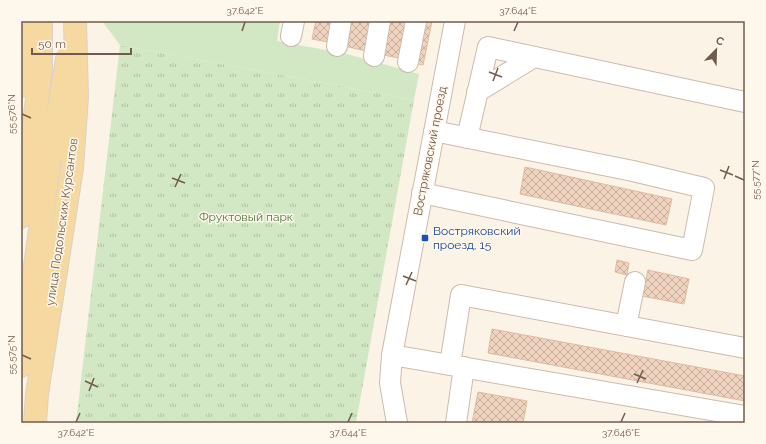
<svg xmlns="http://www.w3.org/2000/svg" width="766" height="444" font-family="Raleway,sans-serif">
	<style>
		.green { fill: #d2e8c4 }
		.park { fill: url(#park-tufts) }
		.building { fill: url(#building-cross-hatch); stroke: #e0baa0 }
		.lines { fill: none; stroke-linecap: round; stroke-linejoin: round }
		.minor-casing { stroke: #ccbbac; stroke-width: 22 }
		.major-casing { stroke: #d8d1cd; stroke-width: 24 }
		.minor { stroke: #fff; stroke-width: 20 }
		.major { stroke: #f6d9a1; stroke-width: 22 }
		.ticks { fill: none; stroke: #725b4c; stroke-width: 1.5 }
		.transit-dot { fill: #1a4fb4; stroke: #fef7eb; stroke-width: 1.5 }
		.labels { text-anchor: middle; stroke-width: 3; stroke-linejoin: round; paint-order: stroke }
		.street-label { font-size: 12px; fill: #725b4c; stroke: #fef7eb }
		.park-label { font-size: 12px; fill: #527844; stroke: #fef7eb }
		.transit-label { font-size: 12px; fill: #164399; stroke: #fef7eb; text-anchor: start }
		.neatline { fill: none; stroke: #725b4c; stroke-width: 1.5 }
		.ticks-label { font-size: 10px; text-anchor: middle; fill: #725b4c }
	</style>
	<defs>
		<pattern id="park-tufts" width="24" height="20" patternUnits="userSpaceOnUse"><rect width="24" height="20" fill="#d2e8c4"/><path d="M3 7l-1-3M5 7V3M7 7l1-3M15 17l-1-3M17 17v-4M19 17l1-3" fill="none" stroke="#afbfa1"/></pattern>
		<pattern id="building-cross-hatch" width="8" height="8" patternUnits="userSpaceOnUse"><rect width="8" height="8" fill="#efd3be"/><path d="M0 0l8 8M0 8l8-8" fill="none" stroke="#c6ae9d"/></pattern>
	</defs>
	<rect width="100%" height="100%" fill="#fbf3e5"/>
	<path class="green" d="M102,21H280L277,41L347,54L419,74L414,100L120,45Z"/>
	<path class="park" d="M120,45L414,100L356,423H76Z"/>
	<path class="building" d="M316,21H332L328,42L312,39Z
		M345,21H372L366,51L340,45Z
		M385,21H412L404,59L378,54Z
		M421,21H432L423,65L413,63Z
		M525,167L672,199L666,225L520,194Z
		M617,260L629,263L627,275L615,272Z
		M648,270L689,279L684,304L642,296Z
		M492,329L745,376V401L488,353Z
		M478,392L527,401L523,423H472Z"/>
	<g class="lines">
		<g class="minor-casing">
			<path id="minor" d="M291,36L294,21
				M337,46L341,21
				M374,56L380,21
				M408,62L416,21
				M477,92L534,57
				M467,138L488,47L745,102
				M422,193L692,250L704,188L633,171L434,131
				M626,326L635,282
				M392,355L745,416
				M450,365L461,295L745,348
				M397,423L390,383L392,355L455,21
				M456,423L464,367"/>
		</g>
		<g class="major-casing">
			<path id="major" d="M21,86L32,32
				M21,217L41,70V21
				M21,366L50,158L67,59
				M35,423L37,394L72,168L77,97L75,21"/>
		</g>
		<use href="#minor" class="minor"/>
		<use href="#major" class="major"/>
	</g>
	<path class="ticks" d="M242,31L245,22M514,31L518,22M489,72L502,77M493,81L498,68M22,114L31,118M720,170L733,175M735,176L744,180M172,178L185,183M724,179L729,166M175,187L181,174M403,276L416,281M406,285L412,272M22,355L31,359M634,374L646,379M85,381L98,387M637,383L643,370M89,391L94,378M76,422L80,413M348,422L352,413M621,422L625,413"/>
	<rect class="transit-dot" x="421" y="234" width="8" height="8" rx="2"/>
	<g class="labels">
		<g class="street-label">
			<text transform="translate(430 151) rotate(-79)" y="4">Востряковский проезд</text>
			<text transform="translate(62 222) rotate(-82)" y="4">улица Подольских Курсантов</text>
		</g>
		<g class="park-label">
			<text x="246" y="221">Фруктовый парк</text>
		</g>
		<g class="transit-label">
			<text x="433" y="235">Востряковский<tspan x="433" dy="14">проезд, 15</tspan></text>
		</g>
	</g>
	<rect width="766" height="444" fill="none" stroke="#fef7eb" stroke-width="44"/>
	<g transform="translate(716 50) rotate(23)" stroke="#fef7eb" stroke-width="3" paint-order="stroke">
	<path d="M0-3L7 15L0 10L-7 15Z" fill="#725b4c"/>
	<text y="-6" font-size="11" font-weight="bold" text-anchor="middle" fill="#725b4c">С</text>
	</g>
	<path d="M32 48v6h99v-6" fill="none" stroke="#725b4c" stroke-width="2"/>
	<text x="38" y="48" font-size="12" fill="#725b4c" stroke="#fef7eb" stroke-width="3" paint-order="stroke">50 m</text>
	<rect x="22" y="22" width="722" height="400" class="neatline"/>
	<g class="ticks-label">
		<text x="245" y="14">37.642°E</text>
		<text x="518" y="14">37.644°E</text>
		<text transform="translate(11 114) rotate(-90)" y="4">55.576°N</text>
		<text transform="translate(755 180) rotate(-90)" y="4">55.577°N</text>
		<text transform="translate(11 355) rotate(-90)" y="4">55.575°N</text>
		<text x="76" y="436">37.642°E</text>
		<text x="348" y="436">37.644°E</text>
		<text x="621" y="436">37.646°E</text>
	</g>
</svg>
